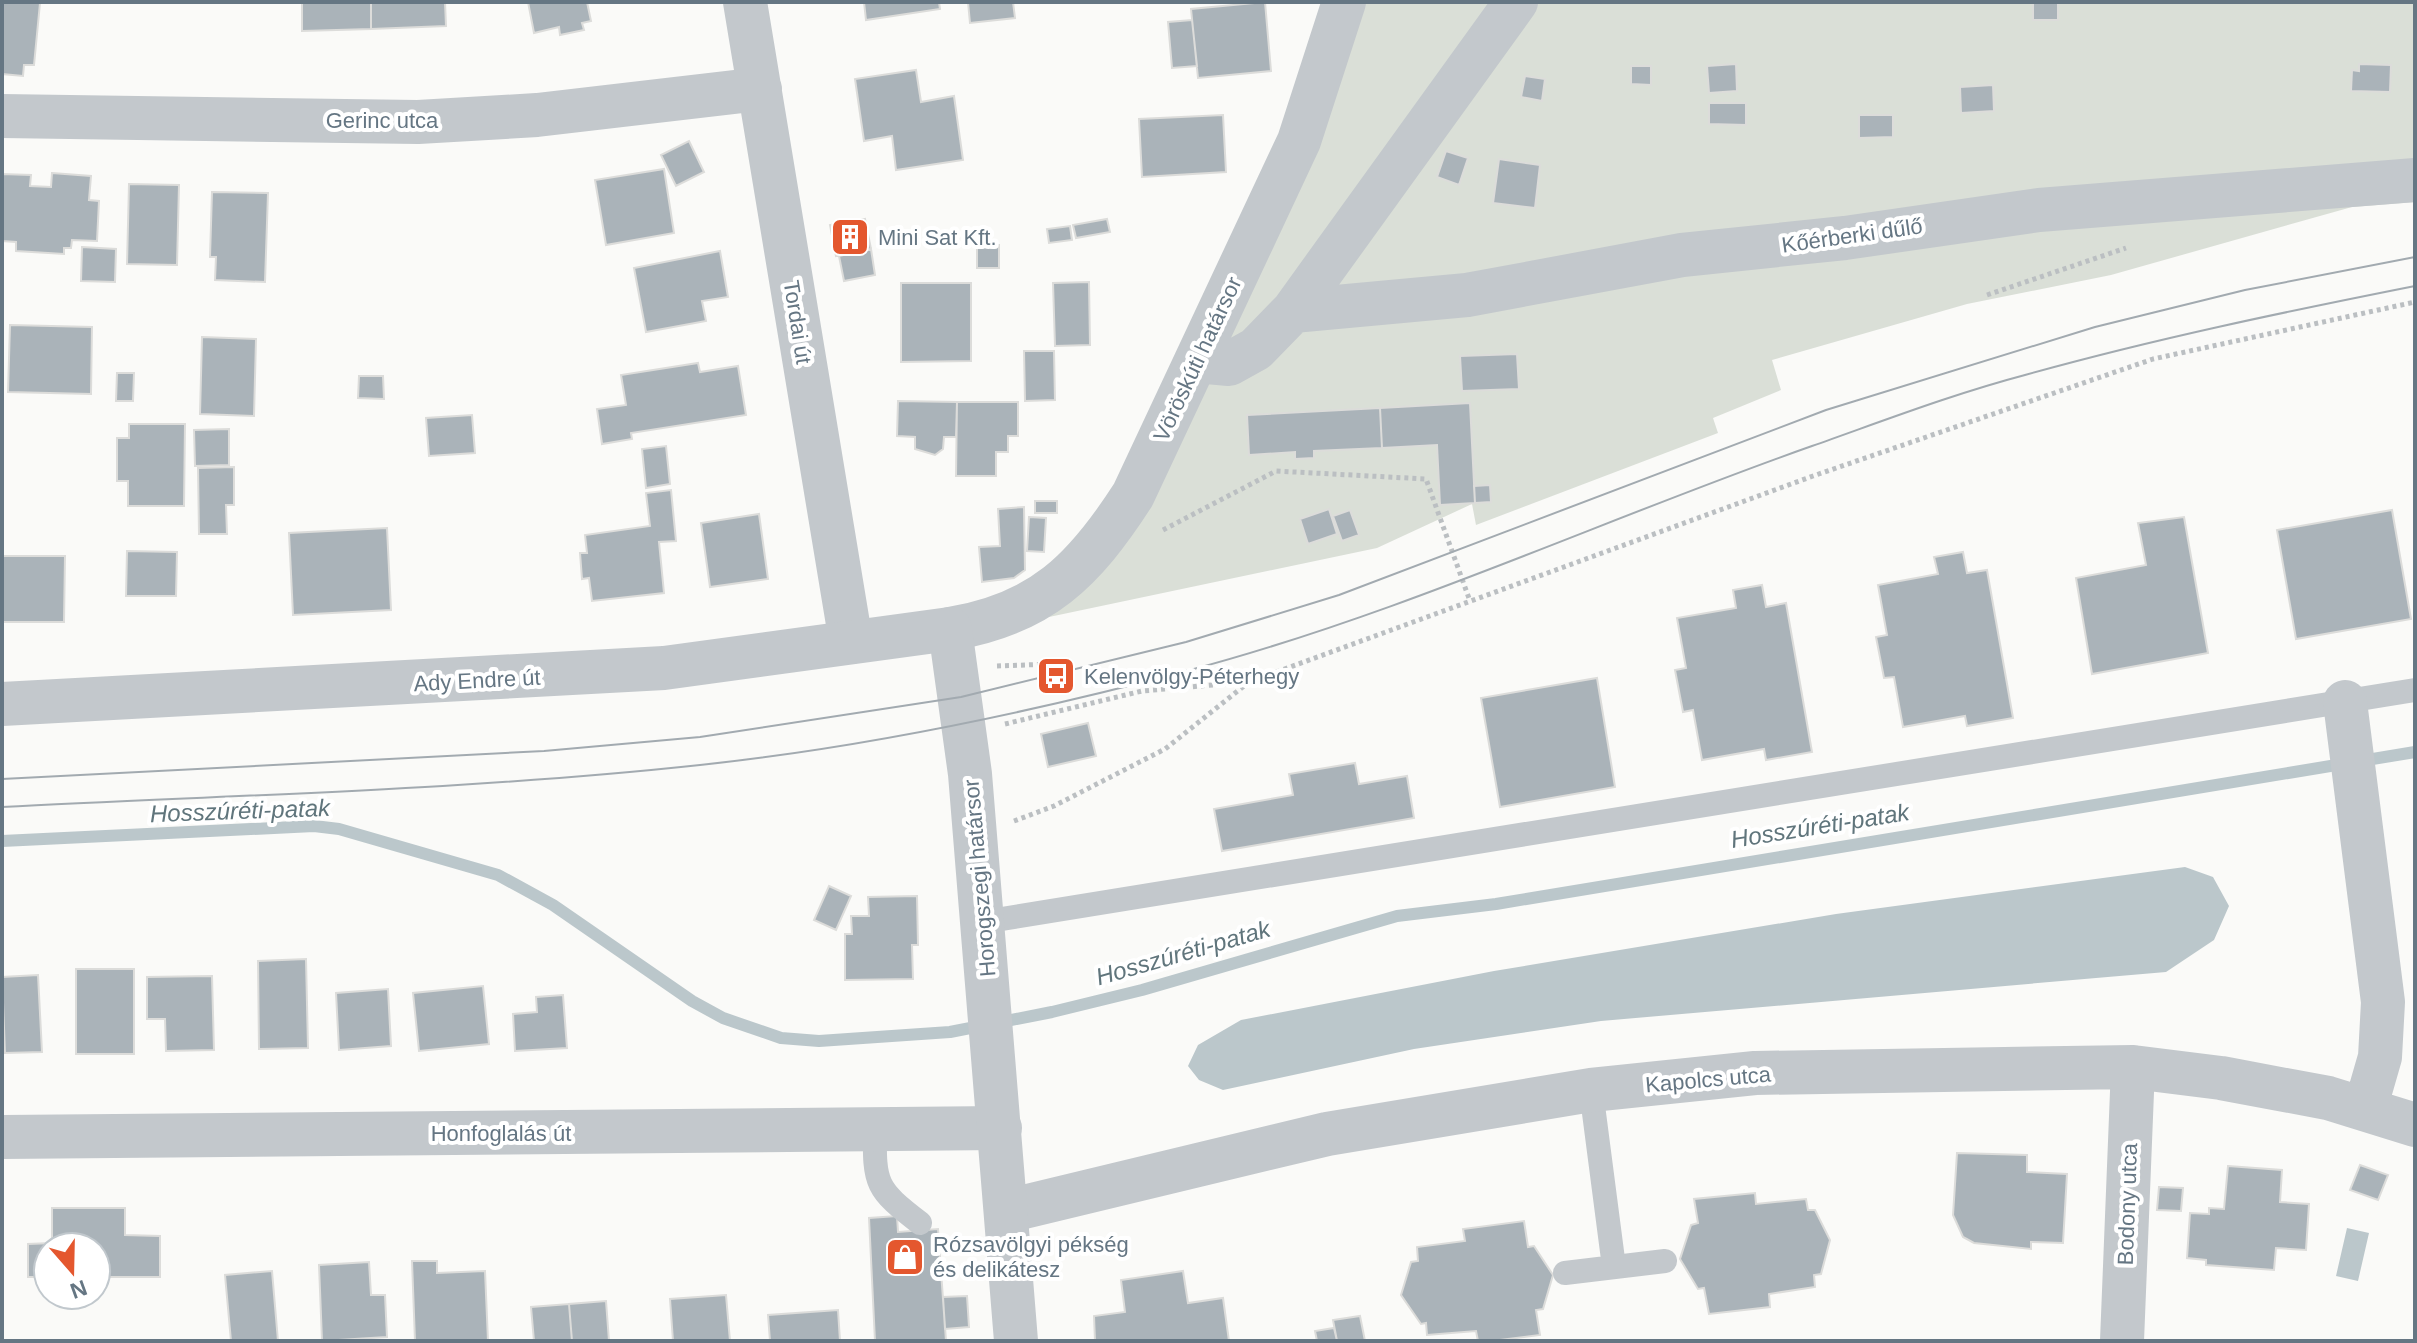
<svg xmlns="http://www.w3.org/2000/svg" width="2417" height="1343" font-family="Helvetica,sans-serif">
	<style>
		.green { fill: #dadfd7 }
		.water { fill: #bbc7cb }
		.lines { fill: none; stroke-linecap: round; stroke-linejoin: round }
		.stream { stroke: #bbc7cb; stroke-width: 12 }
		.building { fill: #aab3b9; stroke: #dcdcda; stroke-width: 2 }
		.path { stroke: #bbbfc2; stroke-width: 5; stroke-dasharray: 4 4; stroke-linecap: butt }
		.service { stroke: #c3c8cc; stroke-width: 24 }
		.minor { stroke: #c3c8cc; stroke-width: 44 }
		.tertiary { stroke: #c3c8cc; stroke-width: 44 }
		.tram { stroke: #a2aab0; stroke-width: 2 }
		.labels { text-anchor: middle; stroke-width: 8; stroke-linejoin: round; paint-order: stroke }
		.street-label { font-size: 22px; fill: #657683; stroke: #fff }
		.poi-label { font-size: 22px; fill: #657683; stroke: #fff; text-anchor: start }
		.water-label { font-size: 24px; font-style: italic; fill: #60757c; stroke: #fff }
	</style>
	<rect width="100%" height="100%" fill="#fafaf8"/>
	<path class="green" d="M1344,2H2415V202L2352,207L2111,275L1967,304L1772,360L1781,390L1713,418L1718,433L1476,525L1472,504L1377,548L1049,617L1106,538Z"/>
	<path class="water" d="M2185,867L2213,877L2229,906L2214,940L2166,972L1601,1021L1414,1049L1223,1090L1199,1080L1188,1066L1198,1045L1241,1020L1494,971L1836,914Z
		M2347,1228L2369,1233L2358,1281L2336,1276Z"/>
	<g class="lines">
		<path class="stream" d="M2,841L314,826L339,829L498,875L553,905L692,1001L723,1018L781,1038L819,1041L950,1032L1052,1012L1142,990L1397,916L1496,904L2415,752"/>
	</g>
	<path class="building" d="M2,2L40,3L34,65H24L23,76L2,74Z
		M302,2H371V29L302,31Z
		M371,2H445L446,26L371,29Z
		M528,2H587L591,21L582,23L584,30L560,35L559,27L534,33Z
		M864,2H939L940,9L866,20Z
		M968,2H1013L1015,18L970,23Z
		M1265,2L1271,71L1198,78L1191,9Z
		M2033,2H2058V20H2033Z
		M1192,20L1197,66L1172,68L1168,22Z
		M1736,64L1737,91L1709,93L1707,66Z
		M2359,64L2391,65L2390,92L2351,91L2352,70L2359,71Z
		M1631,66H1651V85L1631,84Z
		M916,70L921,102L954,96L963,160L896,170L892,136L864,141L855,79Z
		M1525,76L1545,79L1542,101L1521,97Z
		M1993,85L1994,111L1961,113L1960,87Z
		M1709,103H1746V125L1709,124Z
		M1223,115L1226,172L1142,177L1139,119Z
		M1859,115H1893V137L1859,138Z
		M689,141L704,172L676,186L661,155Z
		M1446,151L1468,158L1459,185L1437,177Z
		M1499,159L1540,165L1535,208L1493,203Z
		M664,169L674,233L606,245L595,180Z
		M52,173L91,176L89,200L99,201L97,241L72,240L71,248H64V254L16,251V242L2,241V174L31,175L30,186L51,187Z
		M129,184L179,185L177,265L127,264Z
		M212,192L268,193L265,282L215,280L216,257H210Z
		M865,219L871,249L836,256L830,225Z
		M1107,219L1110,232L1076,238L1073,225Z
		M1070,226L1072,240L1049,243L1047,229Z
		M977,245H999V268H977Z
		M82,247L116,249L115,282L81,281Z
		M871,249L875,275L844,281L839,256Z
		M720,251L728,297L702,301L706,321L646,332L634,268Z
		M1089,282L1090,345L1055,346L1053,283Z
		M901,283H971V361L901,362Z
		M10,325L92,327L91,394L8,392Z
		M202,337L256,339L254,416L200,414Z
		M1024,351H1054L1055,400L1025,401Z
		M1517,354L1519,389L1462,391L1460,356Z
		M698,363L700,372L738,366L746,415L631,433L632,439L602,444L597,409L626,405L621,375Z
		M117,373H134L133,401H116Z
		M359,376H383L384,399L358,398Z
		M898,401L957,402L956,437H944L943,449L935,455L915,449V437L897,436Z
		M957,402H1018V436H1008V452H996V476H956Z
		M1470,403L1475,503L1440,505L1437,445L1382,448L1380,408Z
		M1380,408L1382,448L1314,451V458L1295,459V452L1249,455L1247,415Z
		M472,415L475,453L429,456L426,418Z
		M129,424H185L184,506H128V481H117V438H129Z
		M229,429V465L195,466L194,430Z
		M666,446L670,484L646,488L642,449Z
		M234,467V505H226L227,534H199L198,468Z
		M1490,485L1491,502L1475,503L1474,486Z
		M671,490L676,541L659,542L664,593L592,601L589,578L582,579L580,553H587L585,535L650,526L646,493Z
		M1035,501H1057V513H1035Z
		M1024,507L1025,570L1014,578L982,582L979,547L1000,546L998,509Z
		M1329,509L1337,534L1308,544L1300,519Z
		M1350,510L1359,535L1342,541L1333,516Z
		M2392,510L2411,619L2296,639L2277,530Z
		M759,514L768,579L710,587L701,523Z
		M1029,517L1046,518L1044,552L1027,551Z
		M2184,517L2208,653L2092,674L2076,578L2146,565L2138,523Z
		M387,528L391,610L293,615L289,533Z
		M127,551L177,552L176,596H126Z
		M1963,552L1967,573L1987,570L2013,718L1967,726L1965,716L1903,727L1894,677L1884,678L1876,637L1887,635L1878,585L1938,574L1934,557Z
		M2,556H65L64,622H2Z
		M1762,585L1766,607L1786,603L1812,752L1766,760L1764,749L1702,760L1693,710L1683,712L1675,670L1686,668L1677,618L1736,608L1733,590Z
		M1597,678L1615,787L1500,807L1481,698Z
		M1088,723L1096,756L1048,767L1041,734Z
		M1355,763L1359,784L1407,776L1414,818L1222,851L1214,809L1293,795L1289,774Z
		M829,886L851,896L836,930L814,920Z
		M917,896L918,945H912L913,979L845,980V934H852L851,916H869L868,897Z
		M306,959L308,1048L259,1049L258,961Z
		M76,969H134V1054H76Z
		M38,975L42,1052L5,1053L2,977Z
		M212,976L214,1050L166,1051L165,1019H147V977Z
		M483,986L489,1044L419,1051L413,993Z
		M388,989L391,1046L339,1050L336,993Z
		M563,995L567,1048L515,1051L513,1014L537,1012L536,997Z
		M1957,1153L2027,1155V1172L2067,1174L2063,1243L2031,1242V1249L1974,1243L1963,1237L1953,1215Z
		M2360,1165L2388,1175L2378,1200L2350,1190Z
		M2228,1166L2282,1170L2280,1202L2309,1204L2306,1250L2276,1248L2274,1270L2206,1265V1260L2187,1258L2190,1213L2209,1214V1208L2224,1209Z
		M2159,1187L2183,1188L2181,1211L2157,1210Z
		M1755,1193L1756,1204L1806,1199L1808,1210H1815L1830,1240L1821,1274L1814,1275L1815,1287L1769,1294L1770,1307L1709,1314L1704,1288L1698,1289L1680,1259L1691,1225L1698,1223L1694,1199Z
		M52,1208H125V1235L160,1236V1277H96V1247H48V1277H28V1244L52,1243Z
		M897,1216L898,1232L938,1229L946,1341H875L869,1218Z
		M1524,1221L1528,1247L1534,1246L1553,1275L1543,1309L1536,1310L1540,1335L1492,1341H1478L1476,1331L1427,1335L1426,1323L1421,1324L1401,1295L1411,1262L1418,1261L1417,1247L1465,1241L1463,1229Z
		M412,1261H437V1273L485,1271L488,1341H415Z
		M369,1262L371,1295H385L387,1337L322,1341L319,1265Z
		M272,1271L278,1341H231L225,1275Z
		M1183,1271L1188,1303L1223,1298L1229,1341H1095L1094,1316L1125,1312L1121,1280Z
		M726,1295L730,1341H673L670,1299Z
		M967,1296L969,1327L945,1329L943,1297Z
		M606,1301L609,1341H572L569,1304Z
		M569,1304L572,1341H534L531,1307Z
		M838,1310L840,1341H770L768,1315Z
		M1360,1316L1365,1341H1337L1333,1320Z
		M1334,1328L1337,1341H1317L1315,1331Z"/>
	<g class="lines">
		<path class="path" d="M1987,295L2126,248
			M1163,530L1276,471L1426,479L1470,601
			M997,666L1053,664
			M1005,724L1142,691L1247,682
			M1014,821L1054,806L1165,749L1249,682L1813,476L2153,359L2415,302"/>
		<path class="service" d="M983,922L2415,690
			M1591,1090L1614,1267
			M875,1129C874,1185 876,1189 920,1223
			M1565,1273L1665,1261"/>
		<path class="minor" d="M745,2L851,642
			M2,116L418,122L537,115L760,89
			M1293,311L1516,2
			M1196,361L1229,364L1256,349L1293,311L1467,295L1682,255L1845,238L2039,210L2415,180
			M950,629C1041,614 1084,571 1133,495L1299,141L1344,2
			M2345,702L2383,1002L2380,1057L2365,1109
			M2,1137L1000,1128
			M1007,1211L1327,1134L1591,1090L1755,1073L2133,1067L2221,1078L2328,1098L2415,1125
			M2122,1341L2133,1067"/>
		<path class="tertiary" d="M2,704L664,668L950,629L970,774L1016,1341"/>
		<path class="tram" d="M2,779L544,751L700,737L961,697L1186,642L1339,595L1826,410L2095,327L2245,290L2415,257
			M2,807C234,795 469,790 700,765C866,747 1029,713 1190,670C1404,613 1604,519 1812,446C1883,421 1953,394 2025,375C2154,339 2284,312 2415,286"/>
	</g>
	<defs>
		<g id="building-square" transform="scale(2)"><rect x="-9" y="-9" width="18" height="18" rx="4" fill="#e4572e" stroke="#fff"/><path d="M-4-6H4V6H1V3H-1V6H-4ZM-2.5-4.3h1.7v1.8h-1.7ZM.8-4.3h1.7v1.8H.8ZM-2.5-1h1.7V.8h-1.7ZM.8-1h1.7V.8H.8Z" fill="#fff"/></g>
		<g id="bus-square" transform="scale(2)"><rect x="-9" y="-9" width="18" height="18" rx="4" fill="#e4572e" stroke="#fff"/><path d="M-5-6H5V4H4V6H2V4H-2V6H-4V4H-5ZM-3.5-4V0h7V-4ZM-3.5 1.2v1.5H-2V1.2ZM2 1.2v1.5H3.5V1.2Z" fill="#fff"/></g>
		<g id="shop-square" transform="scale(2)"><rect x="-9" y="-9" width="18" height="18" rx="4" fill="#e4572e" stroke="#fff"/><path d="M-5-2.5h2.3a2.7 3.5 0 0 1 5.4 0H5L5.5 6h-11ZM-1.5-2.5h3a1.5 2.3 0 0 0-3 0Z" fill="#fff"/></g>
	</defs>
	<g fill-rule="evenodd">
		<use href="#building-square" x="850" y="237"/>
		<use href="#bus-square" x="1056" y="676"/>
		<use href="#shop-square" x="905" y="1257"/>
	</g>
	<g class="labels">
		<g class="street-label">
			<text x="382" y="128">Gerinc utca</text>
			<text transform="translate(1852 235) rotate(-8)" y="8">Kőérberki dűlő</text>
			<text transform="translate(798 322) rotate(81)" y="8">Tordai út</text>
			<text transform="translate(1197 359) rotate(-65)" y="8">Vöröskúti határsor</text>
			<text transform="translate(477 680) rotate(-3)" y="8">Ady Endre út</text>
			<text transform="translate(979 878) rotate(-95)" y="8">Horogszegi határsor</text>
			<text transform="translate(1708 1079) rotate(-5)" y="8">Kapolcs utca</text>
			<text x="501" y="1141">Honfoglalás út</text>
			<text transform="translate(2127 1204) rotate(-88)" y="8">Bodony utca</text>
		</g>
		<g class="poi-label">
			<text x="878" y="245">Mini Sat Kft.</text>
			<text x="1084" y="684">Kelenvölgy-Péterhegy</text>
			<text x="933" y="1252">Rózsavölgyi pékség<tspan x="933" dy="25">és delikátesz</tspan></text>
		</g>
		<g class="water-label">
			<text transform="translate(240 811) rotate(-2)" y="8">Hosszúréti-patak</text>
			<text transform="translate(1820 826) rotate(-9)" y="8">Hosszúréti-patak</text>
			<text transform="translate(1183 953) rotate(-16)" y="8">Hosszúréti-patak</text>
		</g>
	</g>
	<rect width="2417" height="1343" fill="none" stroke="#657683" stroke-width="8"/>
	<g transform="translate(72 1271) rotate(160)"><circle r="38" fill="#ffffff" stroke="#c1c8cd" stroke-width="2"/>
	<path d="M0-6L14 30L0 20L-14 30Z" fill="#e4572e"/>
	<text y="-12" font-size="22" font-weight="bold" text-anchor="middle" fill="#657683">N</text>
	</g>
</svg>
